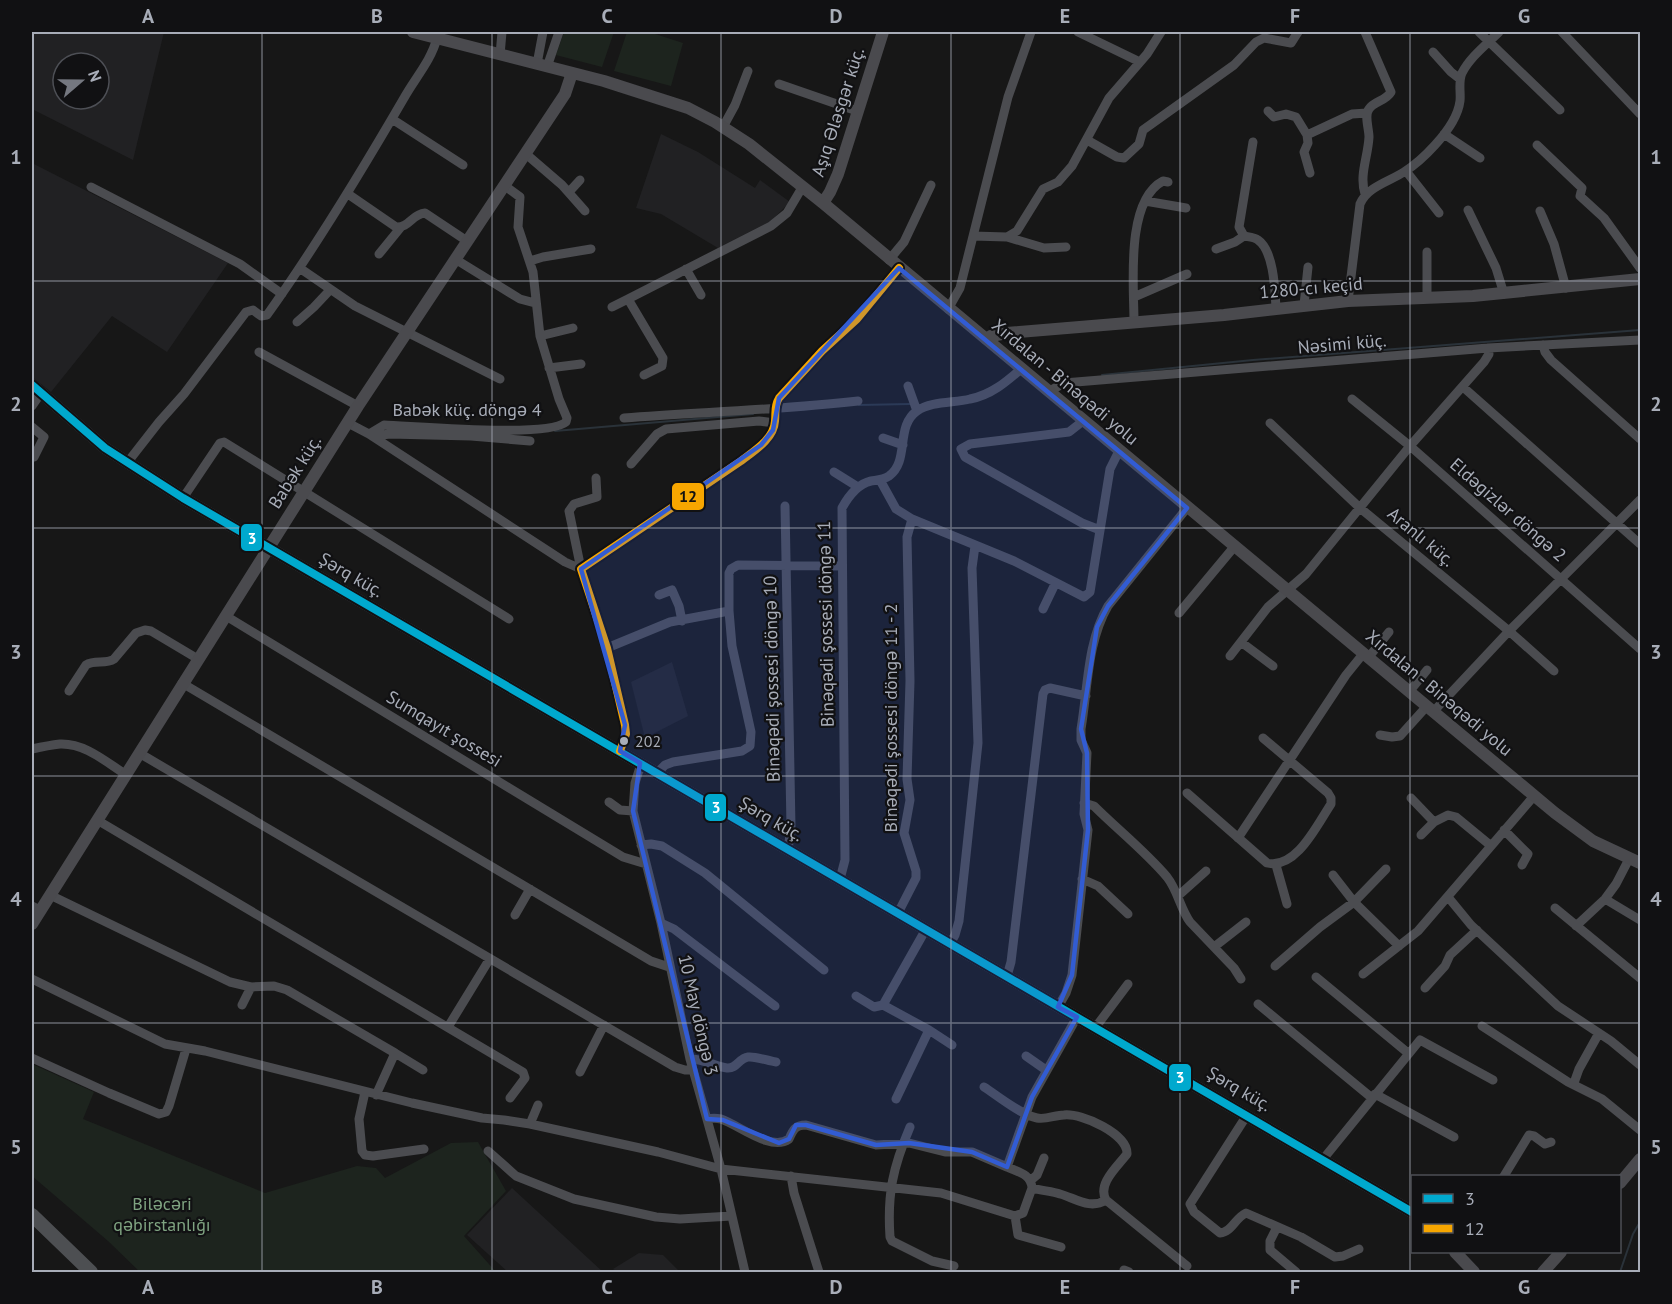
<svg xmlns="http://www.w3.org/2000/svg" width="1672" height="1304" font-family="'PT Sans',sans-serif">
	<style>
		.built { fill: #212123; fill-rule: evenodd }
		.green { fill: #1d241e }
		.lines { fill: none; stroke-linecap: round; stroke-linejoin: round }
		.stream { stroke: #2a3239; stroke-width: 2 }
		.street { stroke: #4b4c50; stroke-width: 9 }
		.secondary { stroke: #4a4a4e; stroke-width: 12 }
		.primary { stroke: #4d4f52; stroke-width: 14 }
		.bus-1-casing { stroke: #111113; stroke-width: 12 }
		.bus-2-casing { stroke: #111113; stroke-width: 12 }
		.bus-1 { stroke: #00a9ce; stroke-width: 8 }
		.bus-2 { stroke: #f7a600; stroke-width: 8 }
		.marked { fill: #325cd3; fill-opacity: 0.2; stroke: #325cd3; stroke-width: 4.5; stroke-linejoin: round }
		.grid { fill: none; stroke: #a8adb8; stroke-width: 1.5; stroke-opacity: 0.55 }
		.bus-dot { fill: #a8adb8; stroke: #111113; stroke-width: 2 }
		.labels { text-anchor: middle; stroke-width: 4.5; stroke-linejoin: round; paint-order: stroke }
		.bus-label { font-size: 16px; fill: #a8adb8; stroke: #111113; text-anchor: start }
		.street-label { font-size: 18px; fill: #a8adb8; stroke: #111113 }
		.park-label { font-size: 18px; fill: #7fa381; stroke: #111113 }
		.line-badge { stroke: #111113; stroke-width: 2 }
		.badge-label { font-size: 16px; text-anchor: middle; font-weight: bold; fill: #fff }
		.pale-badge-label { font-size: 16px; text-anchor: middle; font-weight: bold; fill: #111 }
		.neatline { fill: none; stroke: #a8adb8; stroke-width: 2 }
		.grid-label { font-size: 20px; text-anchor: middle; font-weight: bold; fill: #a8adb8 }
	</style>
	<rect width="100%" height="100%" fill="#171717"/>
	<path class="built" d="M32,32H106L116,34L117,32H164L133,160L32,109ZM63,63H99V99H63Z
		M661,134L698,152L755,188L760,180L790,202L771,221L718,248L661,214L636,208Z
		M32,163L228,263L167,352L112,316L51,392L32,377Z
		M672,662L688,716L645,738L631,682Z
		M512,1188L603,1272H508L467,1235Z
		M639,1253L663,1255L680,1272H617L613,1269Z"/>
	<path class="green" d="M564,32H614L602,67L556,55Z
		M627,32H649L683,43L671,86L614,71Z
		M32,1064L94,1092L83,1119L265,1193L357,1166L376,1168L385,1178L451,1143L478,1142L506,1191L464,1236L496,1272H140L108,1241L32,1176Z"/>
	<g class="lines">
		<path class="stream" d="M1102,375L1253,360L1640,330
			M1054,380L1063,379
			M859,405L910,404
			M555,431L753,414
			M1620,1272L1633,1234L1640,1222"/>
		<path class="street" d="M1078,32L1140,62
			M1365,32L1391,92C1386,101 1374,101 1369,109C1364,115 1369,129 1369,137C1368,157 1359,175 1365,194
			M1479,32L1560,110
			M1562,32L1640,114
			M1433,52L1451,72L1460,79
			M500,55L502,32
			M537,64L543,32
			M547,67L559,32
			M779,84L857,111
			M1268,111L1274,117L1286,114L1296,117L1307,135L1308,143L1304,152L1310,173
			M392,119L463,165
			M723,127L735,105L748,71
			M1444,134L1480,158
			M1307,135L1352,114L1367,113
			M1087,140L1117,157L1124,158L1139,144L1143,130L1234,65L1256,42L1264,38L1291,43L1298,32
			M1253,142L1239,227L1244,236C1249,237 1254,237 1258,240C1274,251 1275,291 1276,308
			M1537,145L1582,188L1580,196L1604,218L1640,268
			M526,154L562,185L585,211
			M1406,171L1439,213
			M91,187L240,264L282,294
			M569,192L580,180
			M348,194L396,227C409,228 412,214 425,213L467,241
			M1145,201L1186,208
			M1468,210L1496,268L1504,294
			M1540,211L1554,244L1566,288
			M973,236L1007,237L1017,231L1043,189L1058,182L1072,166L1109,98L1147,54L1161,32
			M1007,237L1044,248L1066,247
			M1216,249L1235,242L1244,236
			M379,254L401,227
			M455,259L520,299L535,303
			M889,260L904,242L931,185
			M530,261L543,257L591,249
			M301,269L355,306L500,379
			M686,269L701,295
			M1134,297L1187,274
			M1427,298V252
			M1348,301L1360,204C1367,187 1388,182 1404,172C1415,165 1426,155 1435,145C1446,133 1458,117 1460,101C1461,92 1458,82 1462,73C1470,57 1487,44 1499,32
			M1304,305L1308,267
			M612,307L628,299
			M948,309L960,288L1008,97L1031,32
			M297,322L314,307L330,290
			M1134,322C1134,286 1125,201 1163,181L1168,182
			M540,336L573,328
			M1543,345L1545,352L1551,360L1640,439
			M259,352L358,406
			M549,368L581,364
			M644,375L662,366L663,358L628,299L771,226L787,213L803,186
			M908,386L917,411
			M1463,387L1640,544
			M1048,392L1064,383L1488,348L1640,340
			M1352,399L1410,446L1640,649
			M32,406L41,393
			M624,418C702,412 780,410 858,401
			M1083,421L1069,432L970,444L961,449L965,457L1082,523L1100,530
			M348,423L369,434L565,562L581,569L569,511L574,504L597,497L596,478
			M1270,423L1360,508L1509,631L1554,671
			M32,427L44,437L34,457
			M369,434L384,425C415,426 548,438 566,422L567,418L559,399L540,336L533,272L518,227L520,197L505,186
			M376,438L382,435L390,434L471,436L530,441
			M883,438L903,445
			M127,463L159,422L184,394L246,312L253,310L261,316L267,315C317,245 361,172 404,98C415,78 431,61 437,38
			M631,464L657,434L666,429L759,421L775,423
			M834,472L858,487
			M880,480L896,509L912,519L1014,561L1084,597L1090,592L1110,469L1119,451
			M183,498L220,443L224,442L509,619
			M785,506L791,827L788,850
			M659,595L672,590L679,606L682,621
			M1043,609L1055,584
			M1179,613L1234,547
			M226,616L623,857L646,864
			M1241,642L1273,666
			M607,648L670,622L729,611
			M1230,656L1268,607L1306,574L1410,446L1484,362L1489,354L1488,348
			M1368,658L1389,632
			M182,683L651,961L669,967
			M69,691L86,665C95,659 105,665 114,659L136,633L145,630L151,631L198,659
			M1409,692L1427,670
			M1433,712L1509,631L1640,500
			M1380,735L1392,737L1400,736L1427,706
			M32,749C41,747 51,745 60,744C85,743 106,762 125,774
			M620,751L626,734L625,725L607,648L581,569L741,461C754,451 774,439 775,421C776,412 774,406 779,398L822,351L857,319L899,268
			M139,753L675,1067L685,1070H693
			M641,764L635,783L633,811L661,923L690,1059L721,1169L745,1272
			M657,773L665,765L673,762L742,751L750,746L751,732L732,646L729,611V573L731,569L738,565L842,566
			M1187,793L1267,863C1296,870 1317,825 1331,804V798L1328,793L1263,738
			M1411,798L1434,822L1448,815L1456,817L1490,845
			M609,802L620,810L633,811
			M1084,803L1094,806C1116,828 1147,853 1167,877C1178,891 1180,908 1190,922L1234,968L1241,979
			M97,820L523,1072L525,1078L510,1098
			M1504,830L1528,854L1522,865
			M1421,835L1434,822
			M1238,838L1346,675L1363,654
			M641,845L651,844L662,846L705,873L824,970
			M1276,865L1287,904
			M1333,875L1354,902L1399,946
			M840,879L845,860L842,508C848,497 858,484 871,481C877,480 883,480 889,476C910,461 895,426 917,411C931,401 954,403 970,399C991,395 1006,382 1021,369
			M1082,879L1098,886L1128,914
			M50,895L230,982L251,987L274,986L287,990L395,1053L376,1095
			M1178,896L1206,871
			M1448,897L1471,925L1558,1006L1611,1041L1640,1065
			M1605,899L1640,920
			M32,906L40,910
			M1555,908L1640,978
			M898,913L916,878V871L904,833L910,800L907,779L910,681L907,537L912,519
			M515,915L530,889
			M661,923L674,929L775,1006
			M1576,926L1605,899L1616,884L1629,859
			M950,944L955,935L959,921L978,743L972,568L975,546
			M1214,947L1246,922
			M1275,966L1320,927L1354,902L1386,869
			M1363,974L1418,931L1534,796
			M1007,976L1011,962L1043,694L1045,690L1050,688L1086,696
			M1316,977L1408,1053
			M32,979L165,1044L205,1051L412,1103L482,1118L504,1120L530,1124L658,1152L721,1169L941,1193L1015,1216L1023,1213L1032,1188C1042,1191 1052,1191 1060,1194C1075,1198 1090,1210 1106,1200
			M1425,988L1445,966L1450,955L1477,930
			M856,996L874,1007L883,1005
			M1258,1004L1372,1098
			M242,1005L251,987
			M1058,1007L1066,993L1072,975L1088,830L1084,814L1087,753L1081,740V729C1088,688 1087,642 1108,606L1187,508
			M1482,1026L1568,1082L1602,1099L1640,1130
			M448,1027L489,960
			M1095,1028L1128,984
			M929,1030L952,1045
			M395,1053L423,1070
			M1026,1056L1046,1070
			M32,1058L109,1093L159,1114L166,1112L169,1106L186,1049
			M690,1059C705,1059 716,1067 727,1068C737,1069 739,1058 748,1057C756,1056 768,1061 776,1062
			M580,1072L604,1025
			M1574,1083L1579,1069L1599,1033
			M984,1087C998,1096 1021,1115 1037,1118C1046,1120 1055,1115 1064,1115C1082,1113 1128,1134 1127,1154C1117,1167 1097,1184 1106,1200L1187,1266
			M365,1092L359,1119L362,1151L365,1155L373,1156L424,1149
			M1375,1094L1454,1137
			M896,1099L929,1030L883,1005L926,929
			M1247,1115L1190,1204L1194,1212L1220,1233C1232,1232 1235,1218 1246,1213L1301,1237L1335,1257L1343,1256L1359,1249
			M707,1119C712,1118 716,1118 721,1119C739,1125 771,1152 789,1139C793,1130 795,1125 806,1125L876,1145L909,1143L945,1152H972L1007,1167L1032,1097L1077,1017
			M530,1124L538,1105
			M910,1127C893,1167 887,1194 890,1237L892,1241L932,1261L954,1266
			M488,1151L516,1176L574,1199L656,1217L680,1219L732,1216
			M1324,1158L1420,1040L1493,1080
			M1007,1167C1018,1172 1031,1174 1032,1188
			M791,1176L794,1193L819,1272
			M1504,1176L1529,1135L1534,1136L1545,1144L1551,1142
			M1031,1180L1037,1175L1044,1158
			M1015,1216L1018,1235L1061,1247
			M1277,1227L1270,1241V1250L1296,1272
			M1124,1270L1129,1272"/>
		<path class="secondary" d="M413,32L604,81L688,108L715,122L749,144L823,203L1555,813L1593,841L1640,863
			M823,203L830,192L838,174L883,32
			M986,339L991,336L1007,333L1224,315L1348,301L1473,296L1640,279
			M32,385L105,448L183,498L1412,1212
			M32,924L358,406L565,94L572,73
			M1620,1183L1640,1159
			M1455,1252L1474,1272
			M1543,1272L1561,1252"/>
		<path class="primary" d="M32,1215L91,1272"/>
		<g class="bus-1-casing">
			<path id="bus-1" d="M32,385L105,448L183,498L1412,1212"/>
		</g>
		<g class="bus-2-casing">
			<path id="bus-2" d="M620,751L626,734L625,725L607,648L581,569L741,461C754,451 774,439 775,421C776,412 774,406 779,398L822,351L857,319L899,268"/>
		</g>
		<use href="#bus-1" class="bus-1"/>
		<use href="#bus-2" class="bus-2"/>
	</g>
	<path class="marked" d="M899,268L1187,508L1108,606L1097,627L1081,729L1087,753L1088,830L1072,975L1058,1007L1077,1017L1032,1097L1007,1167L972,1152L909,1143L876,1145L806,1125H796L789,1139L779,1143L723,1120L707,1119L633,811L640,763L620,751L625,725L581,569L761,445L773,430L779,398Z"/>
	<path class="grid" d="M262,32V1272M492,32V1272M721,32V1272M951,32V1272M1180,32V1272M1410,32V1272M32,281H1640M32,528H1640M32,776H1640M32,1023H1640"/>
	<circle class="bus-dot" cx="624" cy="741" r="5"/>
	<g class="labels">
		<g class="bus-label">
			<text x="635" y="747">202</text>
		</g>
		<g class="street-label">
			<text transform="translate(838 112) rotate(-72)" y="6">Aşıq Ələsgər küç.</text>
			<text transform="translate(1311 288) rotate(-5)" y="6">1280-cı keçid</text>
			<text transform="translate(1342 344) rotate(-5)" y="6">Nəsimi küç.</text>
			<text transform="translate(1065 382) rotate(40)" y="6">Xırdalan - Binəqədi yolu</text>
			<text x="467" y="416">Babək küç. döngə 4</text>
			<text transform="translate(295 472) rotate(-58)" y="6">Babək küç.</text>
			<text transform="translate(1508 510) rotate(41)" y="6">Eldəgizlər döngə 2</text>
			<text transform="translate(1421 537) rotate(40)" y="6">Aranlı küç.</text>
			<text transform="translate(351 575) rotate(30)" y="6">Şərq küç.</text>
			<text transform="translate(826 624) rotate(-91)" y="6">Binəqədi şossesi döngə 11</text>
			<text transform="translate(772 679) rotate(-91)" y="6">Binəqədi şossesi döngə 10</text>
			<text transform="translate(1439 693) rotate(40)" y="6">Xırdalan - Binəqədi yolu</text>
			<text transform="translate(891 718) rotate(-90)" y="6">Binəqədi şossesi döngə 11 - 2</text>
			<text transform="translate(444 729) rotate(31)" y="6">Sumqayıt şossesi</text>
			<text transform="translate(771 819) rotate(30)" y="6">Şərq küç.</text>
			<text transform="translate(698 1015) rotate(77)" y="6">10 May döngə 3</text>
			<text transform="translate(1239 1089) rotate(30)" y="6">Şərq küç.</text>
		</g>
		<g class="park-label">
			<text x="162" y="1210">Biləcəri<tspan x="162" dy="21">qəbirstanlığı</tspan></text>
		</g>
	</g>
	<g class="line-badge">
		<rect x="671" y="482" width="34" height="29" rx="6" fill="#f7a600"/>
		<rect x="240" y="523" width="23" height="29" rx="6" fill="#00a9ce"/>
		<rect x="704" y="793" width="23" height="29" rx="6" fill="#00a9ce"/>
		<rect x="1168" y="1063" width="24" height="29" rx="6" fill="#00a9ce"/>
	</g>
	<g class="badge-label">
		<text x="252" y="544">3</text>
		<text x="716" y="813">3</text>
		<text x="1180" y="1083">3</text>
	</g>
	<g class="pale-badge-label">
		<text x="688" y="502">12</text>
	</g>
	<rect width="1672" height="1304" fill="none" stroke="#111113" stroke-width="66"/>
	<rect x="1411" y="1175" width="210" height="78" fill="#111113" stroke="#4d4f55" stroke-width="1.5"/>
	<rect x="1423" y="1194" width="30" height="9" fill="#00a9ce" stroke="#4d4f55" stroke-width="1.5"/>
	<text x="1465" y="1205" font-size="18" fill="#a8adb8">3</text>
	<rect x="1423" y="1224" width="30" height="9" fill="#f7a600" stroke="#4d4f55" stroke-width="1.5"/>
	<text x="1465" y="1235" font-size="18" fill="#a8adb8">12</text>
	<g transform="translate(81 81) rotate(70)"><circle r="28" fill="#111113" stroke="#4d4f55" stroke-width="1.5"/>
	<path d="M0-4.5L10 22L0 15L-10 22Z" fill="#757880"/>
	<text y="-9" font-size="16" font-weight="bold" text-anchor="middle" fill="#a8adb8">N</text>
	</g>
	<rect x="33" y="33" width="1606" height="1238" class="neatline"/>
	<g class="grid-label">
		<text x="148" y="23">A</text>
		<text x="377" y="23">B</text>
		<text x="607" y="23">C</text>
		<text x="836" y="23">D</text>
		<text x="1065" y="23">E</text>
		<text x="1295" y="23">F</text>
		<text x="1524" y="23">G</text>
		<text x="16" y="164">1</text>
		<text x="1656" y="164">1</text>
		<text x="16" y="411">2</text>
		<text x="1656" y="411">2</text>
		<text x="16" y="659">3</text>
		<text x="1656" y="659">3</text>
		<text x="16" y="906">4</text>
		<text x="1656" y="906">4</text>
		<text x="16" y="1154">5</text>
		<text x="1656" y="1154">5</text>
		<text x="148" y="1294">A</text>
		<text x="377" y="1294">B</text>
		<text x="607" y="1294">C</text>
		<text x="836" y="1294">D</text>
		<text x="1065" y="1294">E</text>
		<text x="1295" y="1294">F</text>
		<text x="1524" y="1294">G</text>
	</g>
</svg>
